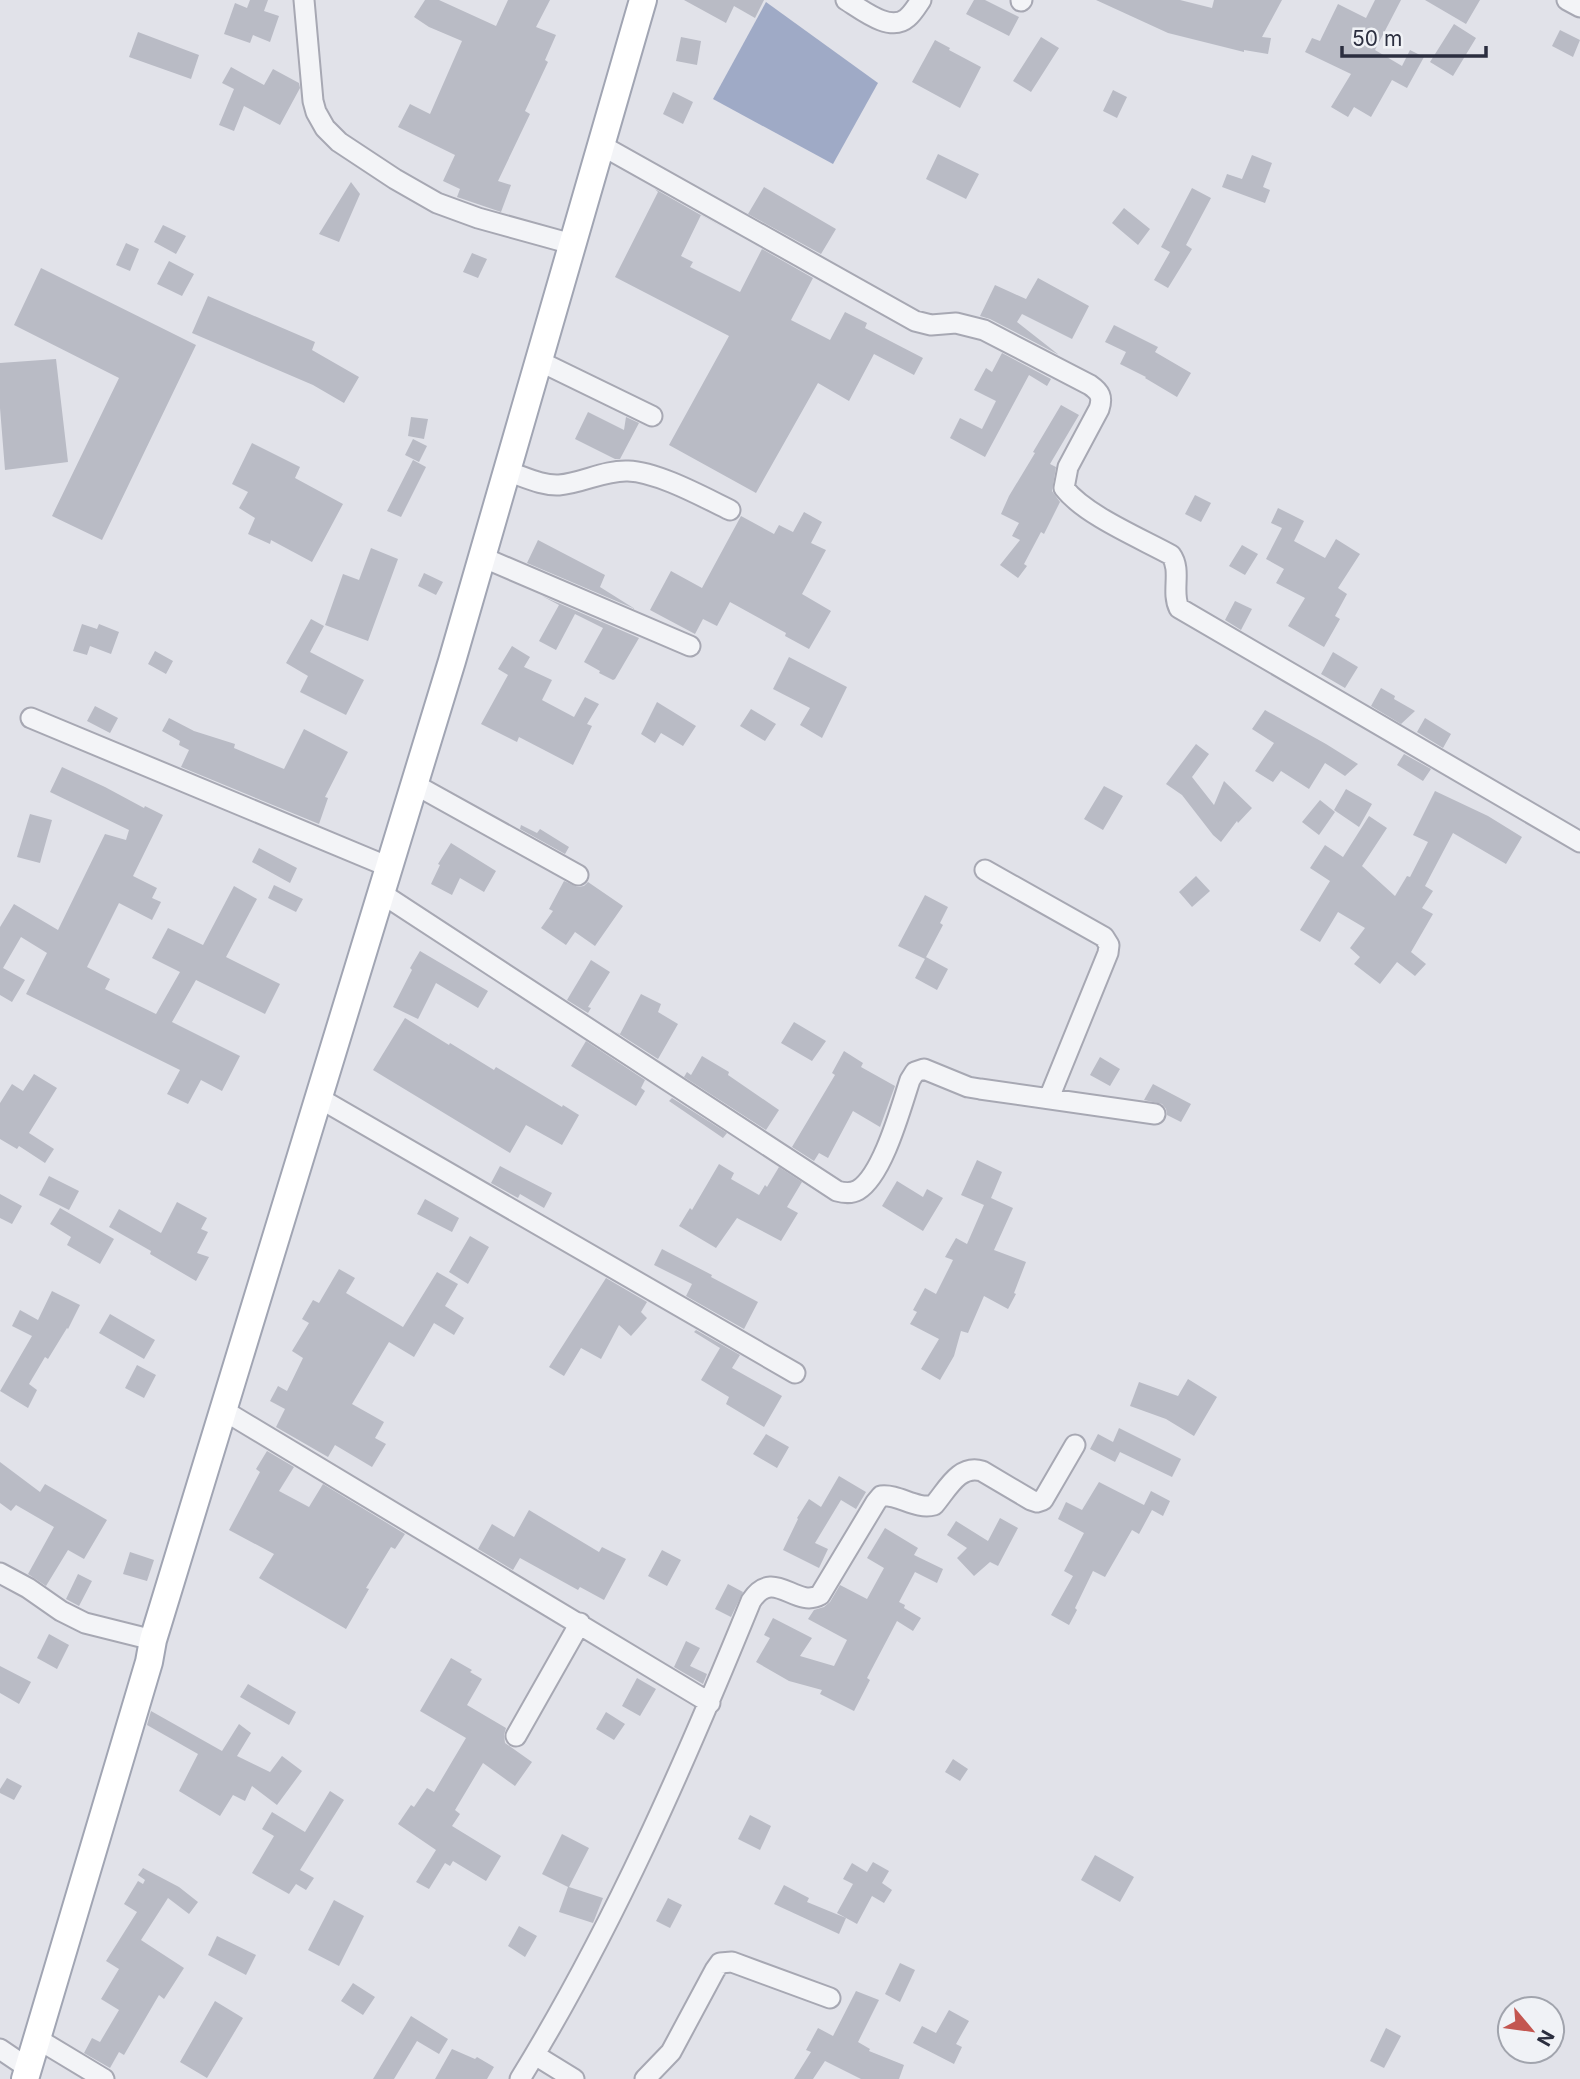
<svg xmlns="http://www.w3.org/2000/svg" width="1580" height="2079" font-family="Inter,sans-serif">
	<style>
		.water { fill: #9faac6 }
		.building { fill: #b9bbc5 }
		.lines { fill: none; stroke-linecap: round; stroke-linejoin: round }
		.minor-casing { stroke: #a7a8b3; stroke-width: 23 }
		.major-casing { stroke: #a1a5b3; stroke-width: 30 }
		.minor { stroke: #f3f4f7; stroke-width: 19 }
		.major { stroke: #fff; stroke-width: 26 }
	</style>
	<rect width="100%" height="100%" fill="#e1e2e9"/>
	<path class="water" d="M766,2L878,83L833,164L713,99Z"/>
	<path class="building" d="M250,0H268L264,11L279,16L270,42L253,35L250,43L224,34L235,3L247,8Z
		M425,0H439L496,26L508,0H550L536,27L556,35L545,60L548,62L525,111L530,114L498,181L511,185L501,212L457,197L460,189L443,181L455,155L398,127L410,104L430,114L462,41L429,27L414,17Z
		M684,0H764L755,18L734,6L726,23Z
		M974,0H985L1019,17L1009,36L966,14Z
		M1096,0H1180L1212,8L1214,0H1282L1262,37L1271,38L1268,54L1244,50V52L1168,33Z
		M1375,0H1401L1375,50L1402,66L1410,50L1424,57L1407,88L1392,80L1371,117L1354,107L1348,117L1331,107L1351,74L1305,52L1312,38L1320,41L1338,4L1366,18Z
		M1425,0H1480L1466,24Z
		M1454,24L1476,38L1453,76L1430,62Z
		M1560,30L1580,40L1573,57L1552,46Z
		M138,32L199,55L191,79L129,57Z
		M681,37L701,41L697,65L676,61Z
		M1041,37L1059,48L1031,92L1013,81Z
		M935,40L950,48L949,50L981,67L960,108L912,82Z
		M231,67L264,85L273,69L299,83L300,88L280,125L244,106L234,131L219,125L234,89L222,83Z
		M1113,90L1127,97L1117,118L1103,111Z
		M673,92L693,102L683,124L663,114Z
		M938,154L979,174L966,199L926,179Z
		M1252,155L1272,163L1263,187L1270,190L1265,203L1222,187L1227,174L1242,179Z
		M351,182L360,194L339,242L319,234Z
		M764,187L836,229L821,254L748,214Z
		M1192,188L1211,198L1186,245L1192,249L1168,288L1154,280L1170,252L1161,247Z
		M655,189L727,230L701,215L681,256L693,262L690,267L740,292L762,249L813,278L791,320L830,340L845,312L867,323L865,328L923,358L914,375L874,354L849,401L818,383L756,493L669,445L729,336L615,277L658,192Z
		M1124,208L1150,229L1138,245L1112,223Z
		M163,225L186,236L176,254L154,242Z
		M126,243L139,249L130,271L116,265Z
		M472,253L487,259L478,278L463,272Z
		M169,261L194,274L182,296L157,284Z
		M41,268L196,345L102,540L52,516L119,378L14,325Z
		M1038,278L1089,306L1072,339L1022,314L1017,322L1059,355L990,319L980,316L995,285L1026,299Z
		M208,296L315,342L312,350L359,377L344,403L313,385L192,333Z
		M1114,325L1158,347L1155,352L1191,373L1177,397L1145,378L1146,377L1120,364L1126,352L1105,342Z
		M1002,353L1051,379L1047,386L1029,375L985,457L950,438L960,418L982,429L996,401L974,390L986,368L992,372Z
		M56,359L68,462L5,470L0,408V363Z
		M1061,405L1079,415L1050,464L1056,467L1052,491L1060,502L1044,534L1041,532L1024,564L1027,566L1018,578L1000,565L1020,540L1012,536L1019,523L1001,514L1009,496L1035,453L1033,452Z
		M588,412L624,430L626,417L639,423L620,459H615L575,439Z
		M411,417L428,419L424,439L408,436Z
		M413,439L427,446L419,462L405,455Z
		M252,443L300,467L295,478L343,504L312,562L271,540L270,544L248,534L255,518L239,508L248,492L232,484Z
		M413,460L426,467L401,517L387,511Z
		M1195,495L1211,503L1201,522L1185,514Z
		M1278,508L1304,521L1294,541L1325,558L1336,539L1360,554L1338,588L1347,594L1335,616L1340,619L1324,647L1288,626L1305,598L1276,583L1284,569L1266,559L1282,528L1271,523Z
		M804,512L822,522L811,543L826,550L802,594L831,611L809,649L785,636L786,633L730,602L717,626L703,619L695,634L650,610L671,571L702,588L741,516L774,534L779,525L793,532Z
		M538,540L605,575L600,587L635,609L527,563Z
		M1242,545L1258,554L1245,575L1229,566Z
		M371,548L398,559L368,641L325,625L343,574L359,580Z
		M424,573L443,582L436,595L418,586Z
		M542,596L639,638L615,679L613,680L599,673L600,671L584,662L603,628L575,614L556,650L539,641L559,605Z
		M1235,601L1252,609L1241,630L1225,620Z
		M311,619L324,626L310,652L364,680L346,715L300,692L308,676L286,663Z
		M82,624L97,629L99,624L119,632L111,654L90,646L87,655L73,651Z
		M512,646L530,657L524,667L552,680L542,700L574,717L585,697L599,704L587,724L592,726L573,765L519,737L517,742L481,724L508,675L498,669Z
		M155,651L173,661L166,674L148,664Z
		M1333,652L1358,667L1345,688L1321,674Z
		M789,657L847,687L822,738L800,725L810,708L773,689Z
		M1381,688L1395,696L1394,699L1415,711L1401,724L1371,706Z
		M657,702L696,726L683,746L661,733L655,743L641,734Z
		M95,706L118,718L110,733L87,721Z
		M751,709L776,724L765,741L740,726Z
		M1265,710L1326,744L1358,764L1345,776L1325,763L1309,789L1281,771L1273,782L1255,771L1274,743L1252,729Z
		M169,718L194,731L235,744L234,748L284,769L304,729L348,752L325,797L328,798L319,824L181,767L189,750L179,745L180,741L162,731Z
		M1425,718L1451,734L1443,748L1417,732Z
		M1196,744L1209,754L1192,777L1214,805L1224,781L1252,808L1238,823L1237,821L1221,842L1213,835L1182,795L1166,784Z
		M1404,754L1431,769L1423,781L1397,765Z
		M62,767L105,787L144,808L145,806L163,815L133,876L157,888L152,898L161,902L152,920L119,903L87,967L110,979L105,989L156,1014L180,972L152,958L168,928L203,945L234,886L257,899L226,957L280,984L265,1014L196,980L172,1022L240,1056L222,1091L201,1080L188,1104L167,1094L180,1070L26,994L47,953L21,937L3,968L25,980L12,1002L0,995V927L14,904L58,930L105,834L126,840L129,830L50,792Z
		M1104,786L1123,796L1103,830L1084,819Z
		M1346,789L1372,804L1359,827L1334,810Z
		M1435,791L1488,816L1522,837L1506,864L1453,833L1425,886L1433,891L1422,908L1433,914L1411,952L1426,964L1415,976L1397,962L1380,984L1354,964L1360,957L1350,948L1365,928L1338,912L1320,942L1300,930L1330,881L1310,868L1325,845L1343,857L1369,816L1387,828L1362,866L1395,896L1407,876L1410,877L1428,842L1413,835Z
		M1320,800L1335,812L1319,835L1302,822Z
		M30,814L52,820L40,863L17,857Z
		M521,825L537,833L540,829L569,847L565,854L520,829Z
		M451,843L496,871L484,892L460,878L452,895L431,884L440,865L438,864Z
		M259,848L297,868L290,883L252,862Z
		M1196,876L1210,891L1192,907L1179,892Z
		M564,881L578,887L584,886L588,882L623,906L595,946L575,932L566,945L541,928L553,911L549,909Z
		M274,885L303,899L296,912L268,898Z
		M925,895L948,907L940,923L943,925L925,959L898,946Z
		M420,951L488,991L478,1008L436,983L418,1019L393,1007L412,970L410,968Z
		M926,957L948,969L937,990L915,978Z
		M591,960L610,972L588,1007L591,1008L588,1013L567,1000Z
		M641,994L661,1004L658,1012L678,1024L658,1059L616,1032L620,1034Z
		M405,1018L449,1045L450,1043L494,1070L496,1067L562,1107L563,1105L579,1115L562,1145L526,1125L510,1153L373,1070Z
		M794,1022L826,1041L812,1061L781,1043Z
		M586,1041L645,1080L641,1088L645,1091L636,1106L571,1066Z
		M844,1051L863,1063L861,1067L895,1086L880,1127L853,1111L828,1158L819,1153L814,1161L792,1147L835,1075L832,1073Z
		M702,1056L729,1072L728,1075L779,1110L766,1130L684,1077L687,1072L691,1075Z
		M1100,1057L1120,1069L1110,1086L1090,1075Z
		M34,1074L57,1088L29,1133L54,1149L45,1163L19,1146L17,1149L0,1139V1103L12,1084L23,1091Z
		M1153,1084L1191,1104L1181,1122L1167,1115L1166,1109L1162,1104L1144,1100Z
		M672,1098L727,1133L723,1138L669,1101Z
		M977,1160L1002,1172L991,1198L1013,1208L994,1250L1026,1262L1014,1293L1016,1294L1008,1309L984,1296L968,1333L961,1331L954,1356L940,1380L921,1369L939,1339L910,1324L917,1312L913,1310L925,1288L936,1294L953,1260L945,1257L956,1238L967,1244L984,1205L961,1195Z
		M719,1164L734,1173L731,1179L759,1195L765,1185L767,1187L779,1167L802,1182L787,1207L798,1213L781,1241L737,1218L716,1248L679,1226L690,1208L692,1210Z
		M500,1166L552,1193L544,1208L520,1194L518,1198L491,1183Z
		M49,1176L79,1191L69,1210L39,1195Z
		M897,1181L923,1197L927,1189L943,1198L923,1231L882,1206Z
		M0,1194L22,1206L12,1224L0,1218Z
		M425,1199L459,1218L452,1232L417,1214Z
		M177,1202L207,1218L201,1229L208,1232L197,1253L209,1257L196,1281L150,1254L151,1251L109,1227L119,1209L161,1233Z
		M60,1208L114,1239L100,1264L67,1245L71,1237L50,1224Z
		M470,1236L489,1247L468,1284L449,1272Z
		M662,1249L712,1275L711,1277L758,1302L744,1329L686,1296L692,1284L654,1265Z
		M339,1269L355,1278L346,1293L403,1327L437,1272L458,1284L445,1306L464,1318L454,1335L434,1323L414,1357L389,1342L352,1404L384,1422L375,1438L386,1444L372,1467L335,1445L328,1457L276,1427L285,1409L270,1401L278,1386L287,1391L303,1358L292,1351L309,1323L302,1319L313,1300L319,1303Z
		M606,1278L647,1302L641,1312L647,1318L631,1336L619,1325L601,1359L581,1348L564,1376L549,1367Z
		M52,1291L80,1305L68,1329L67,1328L48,1359L45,1357L29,1384L37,1390L28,1408L0,1391L32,1336L12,1326L20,1310L38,1320Z
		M110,1314L155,1340L144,1359L99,1333Z
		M696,1330L740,1355L732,1368L782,1396L764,1427L726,1404L729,1397L701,1380L720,1348L694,1332Z
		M137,1365L156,1375L144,1398L125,1388Z
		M1188,1379L1217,1397L1194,1436L1166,1419L1130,1406L1139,1382L1178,1396Z
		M1119,1428L1181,1459L1172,1477L1120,1452L1115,1462L1090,1449L1098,1434L1113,1442Z
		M766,1434L789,1447L777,1468L753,1454Z
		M267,1451L294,1467L279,1491L309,1507L323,1484L405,1534L395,1549L391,1547L366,1588L369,1589L346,1629L259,1578L274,1554L229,1530L260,1472L256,1469Z
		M0,1462L40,1492L45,1484L107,1520L84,1559L68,1550L46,1586L28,1574L54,1527L16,1505L11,1511L0,1503Z
		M839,1476L866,1492L856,1509L841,1500L815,1543L828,1549L819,1568L783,1550L798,1519L797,1518L809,1499L821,1507Z
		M1099,1482L1144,1505L1151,1491L1170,1501L1163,1516L1152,1510L1139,1534L1132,1530L1105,1577L1093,1571L1075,1608L1077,1610L1069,1625L1051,1615L1073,1576L1064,1571L1084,1533L1058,1519L1066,1502L1082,1510Z
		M529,1510L599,1552L602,1547L626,1559L604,1600L580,1587L578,1590L520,1558L513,1570L478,1549L492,1524L514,1537Z
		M1000,1518L1018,1528L998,1566L990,1562L974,1576L957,1558L967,1548L947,1535L956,1521L988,1541Z
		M885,1528L918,1548L914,1555L943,1569L937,1583L915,1572L899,1602L905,1605L904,1608L921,1618L913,1631L897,1621L867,1678L870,1680L854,1711L820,1694L822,1690L789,1681L756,1662L770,1638L764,1635L773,1618L812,1638L800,1656L834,1666L847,1640L808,1619L814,1610L824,1607L830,1602L840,1585L867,1599L884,1568L867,1558Z
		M662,1550L681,1560L667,1586L648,1576Z
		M130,1552L154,1560L147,1581L123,1574Z
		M78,1574L92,1581L79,1606L66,1599Z
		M728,1584L743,1592L731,1617L715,1609Z
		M49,1634L69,1645L57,1669L37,1658Z
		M686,1641L700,1648L690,1666L707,1674L703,1684L674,1667Z
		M451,1658L472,1670L470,1672L482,1679L467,1705L506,1728L504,1735L505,1743L532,1762L515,1786L483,1763L455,1810L460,1814L452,1826L501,1856L486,1881L453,1861L450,1866L445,1863L429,1889L416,1882L436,1850L398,1824L411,1805L414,1807L427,1788L434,1792L466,1738L420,1711Z
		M0,1666L31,1682L19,1704L0,1693Z
		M637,1678L656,1689L640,1716L622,1706Z
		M248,1684L296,1712L289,1725L240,1697Z
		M151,1711L222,1751L239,1724L251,1733L237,1756L270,1772L282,1756L302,1771L277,1805L252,1786L245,1801L233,1795L220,1816L179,1791L198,1754L147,1725Z
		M606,1712L625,1724L614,1740L596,1729Z
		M953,1759L968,1769L960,1781L945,1772Z
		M7,1778L22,1786L14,1800L0,1793V1789Z
		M330,1791L344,1800L300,1870L314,1878L306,1890L296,1884L289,1894L252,1873L274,1836L262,1829L272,1812L305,1832Z
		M750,1815L771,1826L760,1850L738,1839Z
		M562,1834L589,1848L569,1887L603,1898L593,1923L559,1912L568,1887L542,1874Z
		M1095,1855L1134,1877L1120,1902L1081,1880Z
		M873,1862L889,1871L882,1883L892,1890L884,1903L872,1896L857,1924L837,1913L853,1884L843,1879L852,1863L867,1872Z
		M143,1868L179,1887L198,1902L189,1914L168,1898L141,1940L184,1968L164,1999L159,1995L124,2055L119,2052L110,2068L84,2053L92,2038L100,2042L119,2010L101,1999L119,1969L106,1961L137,1912L124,1904L138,1881L143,1884L145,1880L138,1875Z
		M784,1885L809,1898L807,1902L846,1918L839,1934L774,1904Z
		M668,1898L682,1905L670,1928L656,1921Z
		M334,1900L364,1916L339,1966L308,1950Z
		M519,1926L537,1936L525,1957L508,1946Z
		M217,1936L256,1955L246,1975L208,1955Z
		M900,1963L915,1970L900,2002L885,1994Z
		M353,1983L375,1997L363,2015L341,2001Z
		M856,1991L879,2000L858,2042L870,2049L869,2051L904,2065L899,2079H861L825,2061L813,2079H794L811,2052L806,2050L818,2028L833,2036Z
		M215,2001L243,2018L207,2078L180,2062Z
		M949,2010L969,2021L956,2044L962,2047L954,2064L913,2043L922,2026L936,2033Z
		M411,2016L448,2039L439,2054L417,2041L394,2079H373Z
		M1386,2028L1401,2036L1384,2068L1370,2061Z
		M452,2049L475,2059L477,2057L494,2067L487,2079H435Z"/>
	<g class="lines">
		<g class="minor-casing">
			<path id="minor" d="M304,0L313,101L316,112L325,128L339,142L395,179L437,203L478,218L572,244
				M846,0C861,9 890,33 907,18C913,13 917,6 921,0
				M1567,0L1580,7
				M1021,1L1022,0
				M601,145L915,321L931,325L956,323L984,330L1090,385C1100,392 1103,397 1099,409L1068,467L1064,488C1085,515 1140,538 1171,555C1182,570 1171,592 1179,608L1580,842
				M539,361L652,416
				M506,471C523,476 541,486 559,485C583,483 604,470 628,471C658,472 703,497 730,510
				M482,557L690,646
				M31,718L389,867
				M414,784L578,875
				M985,870L1104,937L1109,945L1108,953L1049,1098
				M381,893L837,1191C844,1193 851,1194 858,1190C883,1175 901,1107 910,1080L915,1072L924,1069L968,1087L980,1089L1155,1114
				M319,1098L795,1373
				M223,1410L710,1703
				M0,1573L28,1588L61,1611L85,1623L153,1640
				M516,1736L580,1623
				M36,2038L104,2079
				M0,2049L28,2068
				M535,2055L574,2079
				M520,2079C613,1928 684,1765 751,1601C774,1566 795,1609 820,1595L876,1502L881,1496C899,1494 916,1510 934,1505C947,1490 959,1464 982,1471L1031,1500L1037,1502L1043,1500L1075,1445
				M645,2079L671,2052L715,1970L720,1963L732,1962L830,1998"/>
		</g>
		<g class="major-casing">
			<path id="major" d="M25,2079L149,1662L153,1640L452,661L643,0"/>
		</g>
		<use href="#minor" class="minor"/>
		<use href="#major" class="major"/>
	</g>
	<g transform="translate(1531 2030) rotate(119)"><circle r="33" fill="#f0f2f6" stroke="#a1a4ad" stroke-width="2"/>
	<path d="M0-5L12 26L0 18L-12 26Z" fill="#c35650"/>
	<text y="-10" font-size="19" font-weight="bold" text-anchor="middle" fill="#2b2e3f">N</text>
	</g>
	<path d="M1342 46v10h144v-10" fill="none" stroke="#2b2e3f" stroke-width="3.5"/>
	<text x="1352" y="46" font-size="21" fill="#2b2e3f" stroke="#f0f2f6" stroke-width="5" paint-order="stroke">50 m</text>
</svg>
